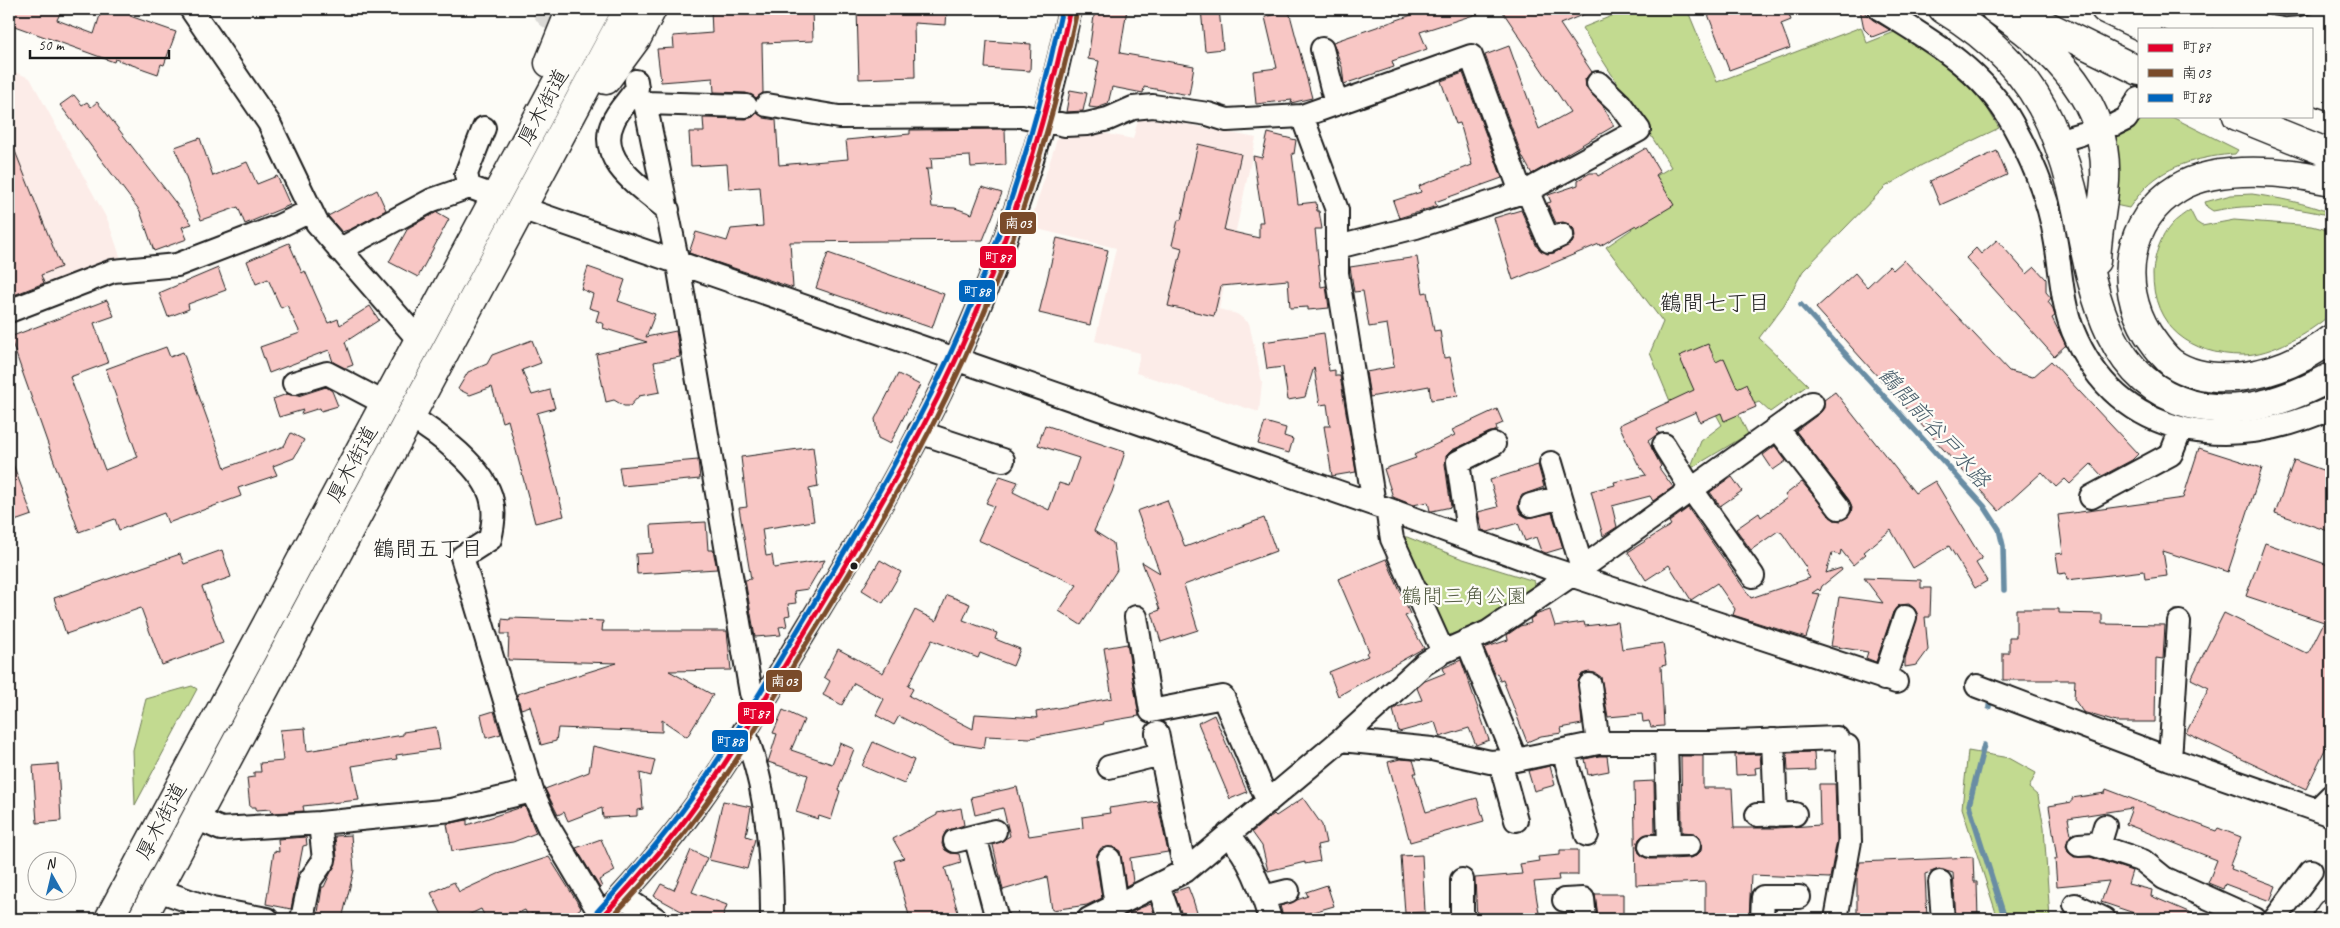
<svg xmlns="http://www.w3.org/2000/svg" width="2340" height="928" font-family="Caveat,'Klee One',sans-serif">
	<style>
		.built { fill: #fcece8 }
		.green { fill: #c2da90; stroke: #6f7b56 }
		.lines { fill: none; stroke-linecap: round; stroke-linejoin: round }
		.stream { stroke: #698da4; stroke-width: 5.5 }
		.building { fill: #f8c7c5; stroke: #1c1c1c }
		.minor-tunnel { stroke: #dbdad6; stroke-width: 22; stroke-dasharray: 22 11; stroke-linecap: butt }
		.minor-casing { stroke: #1c1c1c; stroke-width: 26 }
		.highway-casing { stroke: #1c1c1c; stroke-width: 31 }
		.minor { stroke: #fdfcf7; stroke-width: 22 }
		.highway { stroke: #fdfcf7; stroke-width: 28 }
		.bus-1-casing { stroke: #fdfcf7; stroke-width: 9 }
		.bus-2-casing { stroke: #fdfcf7; stroke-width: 9 }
		.bus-3-casing { stroke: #fdfcf7; stroke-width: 9 }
		.bus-1 { stroke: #e4002b; stroke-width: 5 }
		.bus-2 { stroke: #7a4b2a; stroke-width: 5 }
		.bus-3 { stroke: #0065bd; stroke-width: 5 }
		.bus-dot { fill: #1c1c1c; stroke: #fdfcf7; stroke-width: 2 }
		.labels { text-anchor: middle; stroke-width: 4.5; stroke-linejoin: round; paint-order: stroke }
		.street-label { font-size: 21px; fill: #1c1c1c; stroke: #fdfcf7 }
		.park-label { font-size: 21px; fill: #565e45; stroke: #fdfcf7 }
		.neighbourhood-label { font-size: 22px; fill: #1c1c1c; stroke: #fdfcf7 }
		.water-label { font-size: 22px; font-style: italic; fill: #495e6b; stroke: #fdfcf7 }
		.line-badge { stroke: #fdfcf7; stroke-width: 2 }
		.badge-label { font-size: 14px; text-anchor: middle; font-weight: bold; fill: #fff }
	</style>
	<rect width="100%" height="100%" fill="#fdfcf7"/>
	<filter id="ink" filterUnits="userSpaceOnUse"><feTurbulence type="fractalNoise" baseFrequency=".02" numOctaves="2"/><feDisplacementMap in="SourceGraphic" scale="10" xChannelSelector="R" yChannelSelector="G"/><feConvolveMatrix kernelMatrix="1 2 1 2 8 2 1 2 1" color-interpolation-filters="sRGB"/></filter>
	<g filter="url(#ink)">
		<path class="built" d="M9,70L30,78L108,221L121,259L109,261L9,299Z
			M1151,117L1256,138L1219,309L1237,314L1249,323L1262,382L1259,412L1136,373L1140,353L1095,341L1116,248L1029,227L1057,139L1061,135L1093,131L1133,139L1138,120Z"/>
		<path class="green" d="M1629,9H1687L1717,82L1861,27L1867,43L1897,31L1951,69L1983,101L1999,128L1922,165L1885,187L1803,271L1784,305L1759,338L1808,385L1770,412L1759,402L1737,411L1748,434L1690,469L1701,441L1722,425L1711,405L1696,395L1672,406L1650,353L1663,322L1606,247L1632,229L1613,202L1671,167L1582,28Z
			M2142,116H2170L2238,150L2235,154C2205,156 2168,164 2146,187C2140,193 2134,201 2129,208L2115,205L2113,135L2132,129Z
			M2252,194C2279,198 2305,203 2331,213V216C2292,206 2253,203 2213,211L2207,207L2205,202L2231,195Z
			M2190,210L2196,222L2202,226L2234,220L2312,226L2331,231V314C2309,333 2272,355 2242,355C2191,355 2152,327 2153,273C2154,256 2160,237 2172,224C2177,219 2184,214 2190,210Z
			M1398,537H1407L1460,558L1534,581L1537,589C1515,604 1470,643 1444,635Z
			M192,686L197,689L135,805L133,750L146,699Z
			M1968,751L2009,758L2036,773L2029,788L2038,796L2044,828L2050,919H1998L1962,808Z"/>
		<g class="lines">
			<path class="stream" d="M1801,305L1984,506L1999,529L2003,546L2004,590
				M1989,707L1990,698
				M1984,745L1969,805L2005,919"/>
		</g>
		<path class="building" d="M9,9H62L57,20L94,34L102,9H133L130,16L176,32L164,65L161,64L158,74L115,59L114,62L9,24Z
			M711,9H812L813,41L762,43L763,93L756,98L746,93L714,92L713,78L661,82L657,49L674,48L673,36L712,33Z
			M857,9H947L946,25L914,23L915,77L859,79Z
			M1095,9H1127L1120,53L1194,66L1189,95L1144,87L1143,93L1112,87L1108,104L1097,108L1089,107L1099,61L1088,59Z
			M1201,9H1219L1223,49L1205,51Z
			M1429,9H1483V12L1420,32L1427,49L1392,61L1394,67L1344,84L1342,67L1333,42Z
			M1501,9H1597L1560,24L1592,72L1585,79L1586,87L1603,106L1614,126L1532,174L1522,156L1485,55L1509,46L1539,129L1570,112Z
			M1706,9H1787L1791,20L1781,24L1790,48L1729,70Z
			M1860,9L1873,20L1890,30L1872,37L1864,29Z
			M1289,11L1312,98L1291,103L1292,100L1256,104L1253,71L1277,68L1265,17Z
			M987,41L1031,44L1030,71L985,68Z
			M1463,73L1502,178L1435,202L1437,206L1399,218L1393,201L1421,192L1419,186L1472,165L1460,123L1456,124L1441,81Z
			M1070,90L1087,93L1083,111L1066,112Z
			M74,95L82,105L87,102L91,107L97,102L103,109L192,224L182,227L187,239L154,251L140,211L60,105Z
			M757,113L764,118L776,120L779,165L848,159L846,140L910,134V130L1005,129L1006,165L971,167L970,156L931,158L932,169H925L927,170L932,207L955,208L972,214L982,187L1002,193L983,240L790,242L793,288L689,253L696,232L727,241L731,229L763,226L760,187L729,189L727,164L691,166L689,132H704L703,118L746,119L753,117Z
			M1268,133L1296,140L1294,154L1292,153L1298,204L1316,202L1317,211H1319L1322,229H1315L1321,287L1326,286L1329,308L1308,310V307L1290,308L1288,280L1221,286L1214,316L1168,306L1182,248L1172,245L1178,220H1181L1198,144L1241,154L1224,230L1259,238V222H1263L1253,156L1262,158Z
			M9,136L61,267L41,275L44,283L9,297Z
			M200,138L213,176L247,162L257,184L277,176L290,205L245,224L238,207L201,220L175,147Z
			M1646,148L1660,172L1656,175L1674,205L1637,227L1636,225L1600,246L1599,244L1513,280L1494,218L1521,210L1537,247L1547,254L1554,253L1572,243L1575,236L1574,229L1569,224L1563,222L1556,223L1547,203L1551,202L1548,195L1578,185V180L1590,173H1596L1598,176Z
			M1997,151L2007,175L1940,205L1930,181Z
			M377,190L386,210L351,229L342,232L328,216Z
			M437,212L449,219L418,277L389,262L408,228Z
			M1057,238L1108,250L1090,325L1039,313Z
			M1997,240L2027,274L2035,267L2046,279V292L2051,298L2048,302L2052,307L2055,316L2052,318L2066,345L2054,356L1966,258L1976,248L1981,254Z
			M289,243L302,273L305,271L328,323L338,319L340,325L370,306L379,320L345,342L353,365L345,368L333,362L329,350L269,373L260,347L300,333L287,305L281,308L268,279L256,284L247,261Z
			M828,253L944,294L932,328L816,288Z
			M1417,257L1423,293L1427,292L1434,331L1440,330L1444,358L1450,357L1458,396L1431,400L1429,386L1370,397L1366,372L1394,367L1387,324L1369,327L1363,291L1354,292L1350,267Z
			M1904,260L2009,371L2033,377L2051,361L2138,454L2132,460L2102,476L2091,464L2070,484L2065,479L2056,487L2042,472L1999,511L1816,308L1855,273L1867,287L1889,266L1893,270Z
			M588,267L625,280L618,301L655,314L646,337L676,331L680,357L654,362L660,392L639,396L630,406H624L614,400L606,402L596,354L647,342L603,328L604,324L596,321L599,311L589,308L593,294L581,289Z
			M218,268L226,290L188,304L189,309L168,317L159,293Z
			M107,300L114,316L94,323L108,363L70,377L105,470L138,457L106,369L166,347L170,357L183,352L225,468L284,446L291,433L304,440L294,458L273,466L277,475L238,488L241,496L168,523L164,513L119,530L115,519L79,532L10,337Z
			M1324,333L1329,371L1335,370V376H1340L1356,472L1332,476L1324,426H1330L1327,404L1320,405L1314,367L1305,397L1288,400L1283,367L1267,369L1263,342Z
			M532,340L541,363L522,370L532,395L550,390L555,408L537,413L564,516L535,523L508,420L502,422L492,387L470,395L458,389L468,372L487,364L492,355Z
			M1708,344L1716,362L1724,358L1737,388L1746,384L1756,407L1724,421L1721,413L1700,422L1696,412L1657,429L1659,433L1648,441L1661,466L1659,468L1673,487L1653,501L1650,496L1612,506L1617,527L1603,536L1591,491L1615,485L1614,482L1646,475L1638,464L1619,425L1694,390L1679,356Z
			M898,374L920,385L890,444L878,438L875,419Z
			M326,387L332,391L338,406L321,411L320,408L301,414L303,410L279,417L273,399L287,394L298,396Z
			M1835,392L1915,493L1935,481L1982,559L1976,563L1987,581L1975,588L1949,546L1913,568L1891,530L1864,552L1866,554L1853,565L1841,550L1840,555L1832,553L1826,573L1841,568L1842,570L1822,586L1820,591L1818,589L1812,593L1820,594L1806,638L1733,615L1735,609L1717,583L1691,600L1669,565L1646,580L1628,552L1671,525L1669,522L1688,508L1751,598L1810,578L1805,571L1807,569L1782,533L1778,531L1751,550L1736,529L1759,513L1761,517L1787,498L1785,495L1802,482L1834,520L1841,521L1851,513L1852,507L1849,500L1796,431L1820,413L1824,408V400Z
			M1497,409L1503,423L1496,426L1497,430L1452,450L1446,456L1445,464L1451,507L1432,511H1430L1428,502L1413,505L1393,497L1384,469L1416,458L1414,455L1455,435L1452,430Z
			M1265,422L1286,428L1284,436L1293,439L1289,453L1258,444Z
			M1045,425L1125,452L1112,492L1094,531L1113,543L1117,570L1081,625L1059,611L1077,585L978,540L994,506L986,503L1000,476L1018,482L1013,492L1049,510L1059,483L1069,486L1079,458L1038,445Z
			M1775,446L1786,461L1773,470L1763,455Z
			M813,447L818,487L809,489L814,521L762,529L766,556L772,555L774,568L825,560L808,589L794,591L796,603L788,604L790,615L785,616L787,626L779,627L781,635L755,637L745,580L751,579L739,508L747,507L741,457Z
			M2199,448L2262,468L2228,572L2163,551L2167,576L2145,579L2144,571L2067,580L2066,573L2059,574L2056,554L2063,553L2058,515L2183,498Z
			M9,456H10L32,515L9,523Z
			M698,460L700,479L622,486L619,467Z
			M2294,460L2331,473V532L2275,513Z
			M1538,465L1544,487L1522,495L1519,501L1518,508L1521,514L1528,518L1552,513L1563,548L1546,553L1541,551L1536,537L1525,541L1518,523L1488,532L1482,530L1478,512L1498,507L1490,480Z
			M1732,477L1742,491L1720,506L1710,492Z
			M1167,500L1185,547L1264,518L1276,551L1184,585L1198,630L1161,642L1152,613L1160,610L1142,562L1160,573L1137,511Z
			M706,522L708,550H713L717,569L637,574L636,554L653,553L651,525Z
			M2265,543L2331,566V737L2306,789L2186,733L2209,688L2191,679L2224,613L2308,654L2324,622L2246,596Z
			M222,550L231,577L202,587L223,643L162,665L141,608L66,634L54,598L180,554L184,564Z
			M1386,559L1410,614L1405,616L1424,648L1338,696L1329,672L1368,656L1366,653L1369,651L1338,579Z
			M880,560L901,572L883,603L862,590Z
			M1864,578L1921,580V588H1931L1930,617H1925L1928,650L1917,665L1905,667V659L1918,615L1914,608L1909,604L1899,605L1893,612L1876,662L1866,658L1868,652L1831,646L1839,597L1883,603Z
			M947,595L970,604L963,620L997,633L995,639L1020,649L1013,666L980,653L978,658L932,640L908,686L913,689L909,696L973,729L975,714L1037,718L1036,712L1112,698L1104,648L1127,644L1139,716L1103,722L1104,724L1030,738L986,736L984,748L951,743L899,716L894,725L876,715L884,699L854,683L842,705L823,695L830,681L824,677L838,649L883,673L915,610L936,621Z
			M2016,609H2059V613L2102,614V624L2165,625L2163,659L2156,658L2155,722H2116L2083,712L2074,699L2075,680H2003V653H2009V637H2016Z
			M1550,610L1555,626L1584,622L1585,626L1618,622L1622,649L1663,643L1666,665L1661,666L1664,726L1651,727L1649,721L1643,722L1642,714L1608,717L1601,677L1595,673L1589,672L1582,674L1578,681L1582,724L1561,728L1562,733L1541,736L1527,742L1503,680L1500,681L1497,673L1495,674L1484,648L1508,640L1507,635L1520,626L1531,623L1530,619L1538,614Z
			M510,618L603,621L602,631H727L731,670L669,671L713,695L687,737L662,720V732L558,728L556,741L541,745L530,706L521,709L517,694L617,663L508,660L509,634H501L502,619L510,620Z
			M1461,660L1489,740L1476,745L1469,728L1440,737L1435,722L1399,732L1393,710L1397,707L1422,700L1417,688L1425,681L1445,673L1443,668Z
			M783,710L804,720L791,750L832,764L840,743L854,749L838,790L840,791L831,820L819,816L818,819L796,812L808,775L768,762L777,734L773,733Z
			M494,711L501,734L486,738L481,715Z
			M1214,715L1247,792L1230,799L1198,723Z
			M436,727L440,749L396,755L397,759L352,766L359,800L303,806L304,811L272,813L271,809L256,810V807H250L247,778L254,777V772H261L260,763L283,761L280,730L305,728L307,751L403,735V732Z
			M873,742L914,760L904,784L862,766Z
			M593,746L655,760L651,776L640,773L643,809L637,810V816L603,818L602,808L568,821L564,812L558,815L545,789L589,772Z
			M1814,752L1815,770L1788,771L1787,753Z
			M1760,754L1761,767L1755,768L1756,774L1736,775L1735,755Z
			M1599,756H1607L1609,771L1588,775L1585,759Z
			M1681,756H1703V788H1732L1734,828H1776L1820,825L1819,784H1835L1837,840L1830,878L1751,875L1749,919H1705V882L1636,885L1634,782L1654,781L1655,833L1644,835L1639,839L1637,846L1639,853L1650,859H1670L1690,858L1696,856L1701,851L1702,844L1700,838L1695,833L1682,832Z
			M1400,759L1413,760L1417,773H1414L1426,812L1477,798L1484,821L1410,842L1388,762Z
			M58,764L61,821L37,823L33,766Z
			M1550,766L1555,785L1534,791L1528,771Z
			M1017,787L1029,836L1083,828L1082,817L1110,813L1109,808L1157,801L1168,852L1130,858L1133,882L1126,886L1120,851L1113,847L1101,848L1097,854L1096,861L1102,898L1087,905L1052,910L1047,877L1003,890L993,845L1010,836L1003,808L975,815L971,797Z
			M2106,789L2216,831L2218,828L2241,837L2230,865L2232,866L2231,869L2276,886L2270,901L2225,884L2223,889L2208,883L2217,860L2126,824L2132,808L2068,818L2071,835L2066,846L2068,852L2074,857H2090L2132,871L2128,884L2152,890L2151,896L2205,919H2152L2101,902L2109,881L2057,886L2055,859H2057L2049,806L2072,802V798L2105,793Z
			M1303,798L1322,825L1326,843L1317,845L1320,861L1305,864V862L1268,871L1262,846L1252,832L1274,814L1276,816Z
			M723,801L751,807L746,836L755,839L747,869L709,860Z
			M525,806L536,833L513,842L452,851L447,824L467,820V825Z
			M961,808L964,825L946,831L943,837L942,844L945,850L951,853L959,854L961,863L945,868L960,919H910L894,861L904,858L893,839L937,815V813Z
			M351,835L354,870L342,919H317L322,887H324L337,859L335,836Z
			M306,837L307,845L303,846L291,909L266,904L274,851L279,852L278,839Z
			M601,839L615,871L599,880L602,887L600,888L576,848Z
			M691,850L707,858L692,892L727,905L722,919H695L682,914L683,912L654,896L661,884L674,890Z
			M1560,850H1578V875H1558L1559,880L1534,882L1540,919H1477L1475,878L1522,874L1520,864L1539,861L1538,857L1560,855Z
			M1422,855L1425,912L1405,913L1401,856Z
			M549,857L581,908L567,919H535L532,913L528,916L525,910L505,919H486L481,909L460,919H444L431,893L454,882L459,892L498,874Z
			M1973,857L1974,882H1977L1978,919H1956L1953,873L1939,869L1925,874L1927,919H1857V877L1860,862Z
			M1327,885L1334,906L1306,914L1307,919H1284L1280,906L1308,896L1306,892Z
			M1188,887L1193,900L1199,919H1183L1174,892Z
			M1595,894H1623V916H1598Z
			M1151,904L1156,919H1118L1140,908Z"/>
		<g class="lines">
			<path class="minor-tunnel" d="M542,9L547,16L615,69"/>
			<g class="minor-casing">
				<path id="minor" d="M191,9L269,123L317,223L418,339
					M1880,9C1930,40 1982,69 2012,123C2032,159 2050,202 2056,243C2061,272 2062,304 2073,331C2119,443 2233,453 2331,408
					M2230,9L2265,26L2284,29
					M2288,29L2302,28L2331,20
					M1322,49L1336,104
					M636,81L637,88C630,99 617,111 613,122C595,160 643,189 668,210
					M767,105L839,117L1022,116L1065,125L1087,124L1108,119L1133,108L1153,106L1208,114L1227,120L1302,116L1471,56L1521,192
					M746,106L645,103L678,264L751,693L759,706
					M1302,116L1337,210V273L1374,504
					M2116,124L2126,119L2139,99
					M2071,137L2081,134
					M469,187L466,174L484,128
					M1527,190L1549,241L1562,235
					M521,208L1387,509L1546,567L1896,682
					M1338,247L1416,227L1529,190L1639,130L1620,104L1598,83
					M339,250L432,200L469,187L494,196
					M9,311L113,271L177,265L279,226L310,211
					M294,383L327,373L384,403
					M410,417C436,432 486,469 492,501C495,513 493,527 490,539L462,557L532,791L549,828L602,917
					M1778,429L1839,508
					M919,432L1003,460
					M1664,445L1692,490L1753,576
					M1551,463L1582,568
					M2091,497L2171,454L2181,429
					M1531,505L1561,497
					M1387,509L1392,539L1443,652
					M1469,539L1458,462L1494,444
					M1136,617L1151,711L1223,697L1268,802
					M1467,641L1516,760
					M1884,679L1905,617
					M1590,685L1598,743
					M1977,686L2170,759L2331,815
					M744,731C768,790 772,857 772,919
					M1157,733L1185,871
					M1341,740L1432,749L1490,762L1516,760L1598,743H1710L1837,738
					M1773,740L1776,815
					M1666,743L1669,846
					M1563,750L1587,835
					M2170,759L2179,622
					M1500,762L1516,820
					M1109,767L1161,754
					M2317,810L2331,796
					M1757,815L1795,814
					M196,818L221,829L320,823L452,810L532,791
					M1228,834C1251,860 1260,886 1270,919
					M975,836L997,919
					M955,841L995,831
					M2079,845L2092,844L2143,861L2164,878L2255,919
					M1650,846L1689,845
					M2099,846L2105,826
					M1109,859L1116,906
					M1940,882L1943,919
					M1158,885L1170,919
					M158,890L212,909L267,919
					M622,896L656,919
					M1263,897L1288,891
					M1564,900L1583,899L1585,919
					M2075,905L2104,919
					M302,919L310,880L324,860L320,823
					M600,919C639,878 677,834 709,787C741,742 768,692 797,645C853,553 911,458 956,359C1007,248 1046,129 1070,9
					M1089,919L1185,871L1341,740L1424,664L1443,652L1488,632L1582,568L1812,403
					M1462,919V880
					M1762,919L1763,897H1799
					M1836,919L1850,841L1847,746
					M2275,919L2311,871"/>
			</g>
			<g class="highway-casing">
				<path id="highway" d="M1943,9C1988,36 2028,74 2050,123C2062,151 2071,180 2077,210C2092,284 2104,380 2190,404C2240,417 2287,401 2331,377
					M1995,9C2055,50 2109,102 2105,181C2103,208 2097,234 2096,261
					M2105,9L2147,29
					M2153,9L2198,29
					M2204,9L2246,29
					M2017,11L2139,71
					M2311,43L2331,42
					M549,63L571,9
					M2311,68L2331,70
					M606,80L637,38L652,9
					M2311,89L2331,96
					M2237,116L2331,154
					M2331,181C2289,171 2217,164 2178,188C2127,219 2117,284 2148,334C2155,344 2162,355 2172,363C2193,377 2221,379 2245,376C2278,371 2305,359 2331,339
					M109,919L596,9
					M142,919L628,9
					M2327,919L2331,913"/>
			</g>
			<use href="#minor" class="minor"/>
			<use href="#highway" class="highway"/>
			<g class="bus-1-casing">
				<path id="bus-1" d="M600,919C634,882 668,845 697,804C736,750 768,693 802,637C850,558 897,479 938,397C999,274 1041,143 1070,9"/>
			</g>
			<g class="bus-2-casing">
				<path id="bus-2" d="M610,919C653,874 692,826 727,774C756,731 781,685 808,641C857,562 905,482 946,398C1006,274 1048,145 1077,11"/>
			</g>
			<g class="bus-3-casing">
				<path id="bus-3" d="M595,914C629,877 662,840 691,799C729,746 762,689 796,633C843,555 890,476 931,394C992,272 1034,142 1062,9"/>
			</g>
			<use href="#bus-1" class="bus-1"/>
			<use href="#bus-2" class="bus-2"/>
			<use href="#bus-3" class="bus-3"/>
		</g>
	</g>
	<circle class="bus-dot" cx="854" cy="566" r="4.5"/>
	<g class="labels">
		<g class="street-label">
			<text transform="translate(543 107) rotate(-62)" y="7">厚木街道</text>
			<text transform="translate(352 464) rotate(-62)" y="7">厚木街道</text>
			<text transform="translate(161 821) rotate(-62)" y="7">厚木街道</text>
		</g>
		<g class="park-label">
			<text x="1464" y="603">鶴間三角公園</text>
		</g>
		<g class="neighbourhood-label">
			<text x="1715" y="310">鶴間七丁目</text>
			<text x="428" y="556">鶴間五丁目</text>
		</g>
		<g class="water-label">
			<text transform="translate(1935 427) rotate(48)" y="8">鶴間前谷戸水路</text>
		</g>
	</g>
	<g class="line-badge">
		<rect x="999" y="211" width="38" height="24" rx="5" fill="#7a4b2a"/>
		<rect x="979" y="245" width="38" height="24" rx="5" fill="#e4002b"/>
		<rect x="958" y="279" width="38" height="24" rx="5" fill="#0065bd"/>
		<rect x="765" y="669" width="38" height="24" rx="5" fill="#7a4b2a"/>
		<rect x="737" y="701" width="38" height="24" rx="5" fill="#e4002b"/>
		<rect x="711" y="729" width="38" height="24" rx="5" fill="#0065bd"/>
	</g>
	<g class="badge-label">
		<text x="1018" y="228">南03</text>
		<text x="998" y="262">町87</text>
		<text x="977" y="296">町88</text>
		<text x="784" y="686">南03</text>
		<text x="756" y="718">町87</text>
		<text x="730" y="746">町88</text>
	</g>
	<rect width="2340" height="928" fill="none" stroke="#fdfcf7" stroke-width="30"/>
	<rect x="15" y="15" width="2310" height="898" fill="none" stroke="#1c1c1c" stroke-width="2" filter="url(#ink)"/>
	<rect x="2138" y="28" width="175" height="90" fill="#fdfcf7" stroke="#a3a29f"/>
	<rect x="2148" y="44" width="25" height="8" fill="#e4002b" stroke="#a3a29f"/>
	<text x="2182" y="52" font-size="15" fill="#1c1c1c">町87</text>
	<rect x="2148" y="69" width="25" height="8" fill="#7a4b2a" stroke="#a3a29f"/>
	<text x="2182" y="78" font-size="15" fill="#1c1c1c">南03</text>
	<rect x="2148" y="94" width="25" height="8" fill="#0065bd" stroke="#a3a29f"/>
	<text x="2182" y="102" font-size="15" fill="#1c1c1c">町88</text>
	<g transform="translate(52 876) rotate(352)"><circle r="24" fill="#fdfcf7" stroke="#a3a29f"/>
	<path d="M0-4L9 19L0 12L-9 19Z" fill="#1f6fb2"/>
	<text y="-8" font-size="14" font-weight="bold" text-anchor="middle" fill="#1c1c1c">N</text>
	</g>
	<path d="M30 50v8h139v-8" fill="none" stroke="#1c1c1c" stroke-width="2.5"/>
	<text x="38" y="50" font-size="15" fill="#1c1c1c" stroke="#fdfcf7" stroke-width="4" paint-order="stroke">50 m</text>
</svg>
